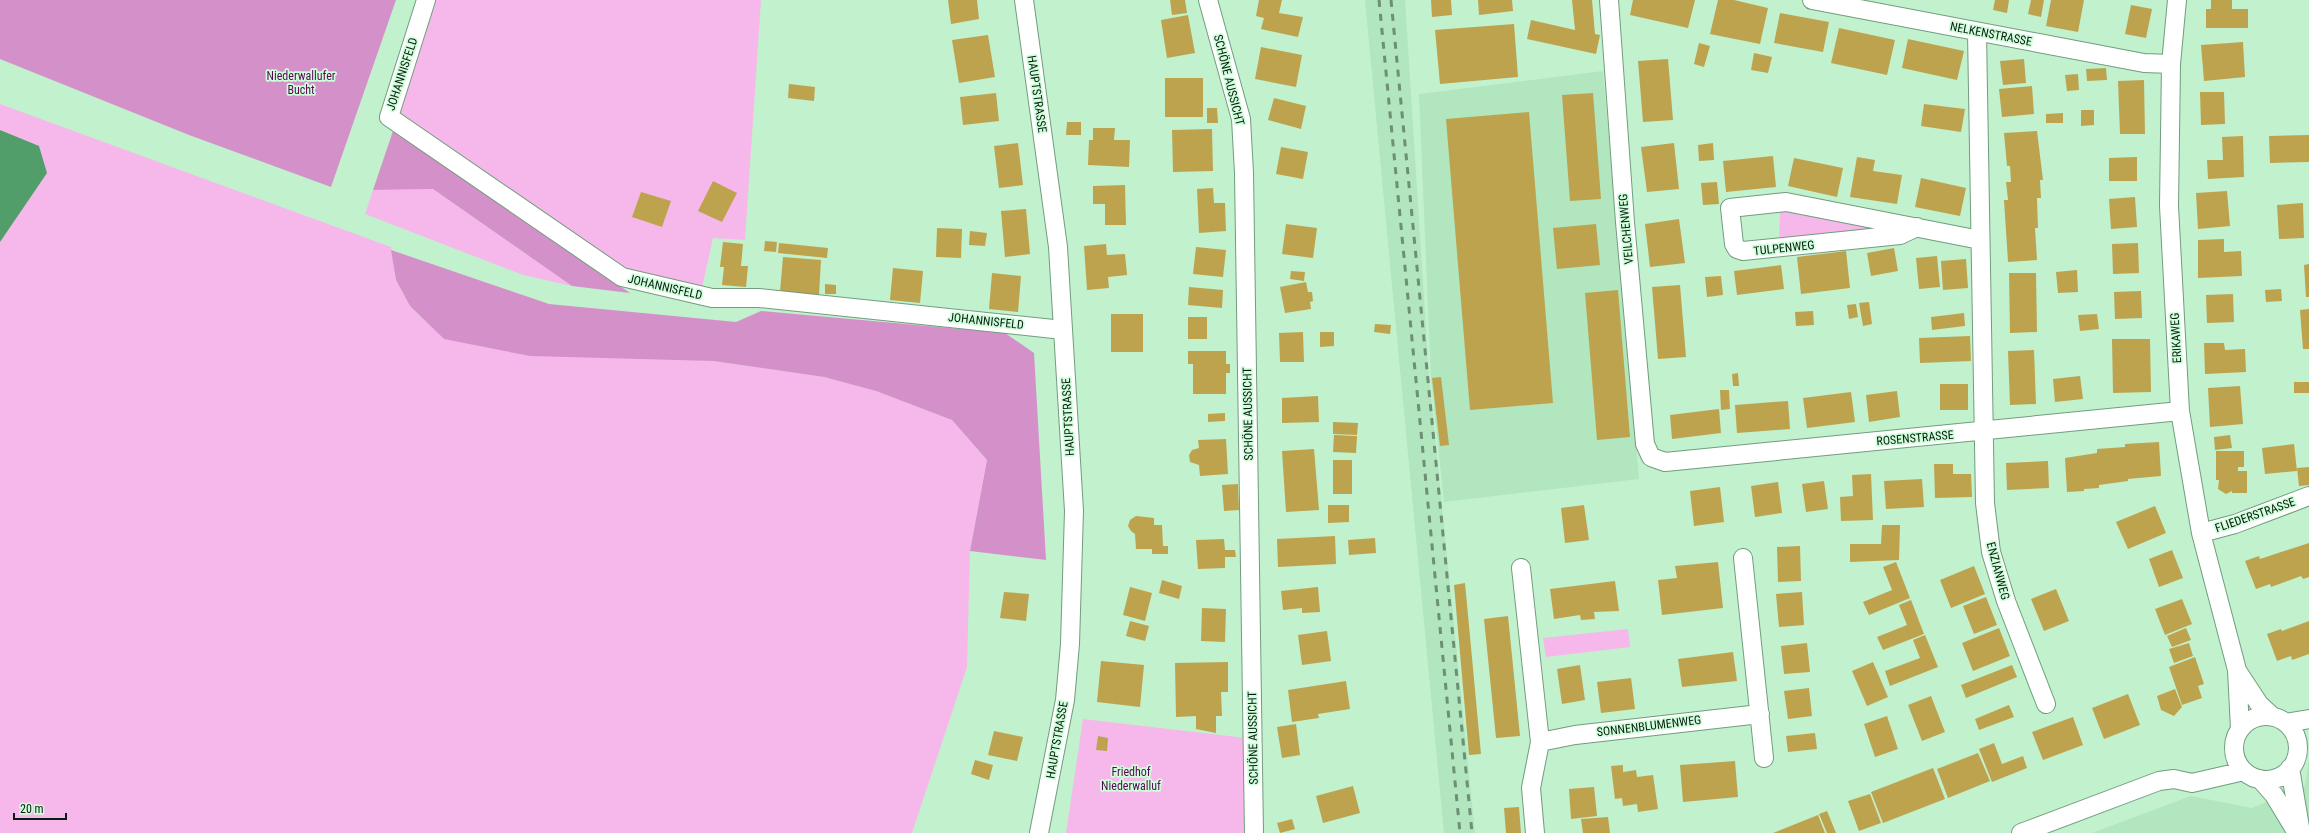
<svg xmlns="http://www.w3.org/2000/svg" width="2309" height="833" font-family="'Roboto Condensed',sans-serif">
	<style>
		.built { fill: #b1e6be }
		.green { fill: #f6b8eb }
		.forest { fill: #d491c9 }
		.water { fill: #519e6a }
		.building { fill: #bda34e }
		.lines { fill: none; stroke-linecap: round; stroke-linejoin: round }
		.minor-casing { stroke: #719d7d; stroke-width: 20 }
		.minor { stroke: #fff; stroke-width: 18 }
		.rail { stroke: #6e8f76; stroke-width: 3; stroke-dasharray: 7 7; stroke-linecap: butt }
		.labels { text-anchor: middle; stroke-width: 3.5; stroke-linejoin: round; paint-order: stroke }
		.street-label { font-size: 12px; fill: #0a1b0f; stroke: #cffedb }
		.park-label { font-size: 12px; fill: #5a0753; stroke: #cffedb }
	</style>
	<rect width="100%" height="100%" fill="#c2f1ce"/>
	<path class="built" d="M1365,0H1405L1429,377L1475,833H1444Z
		M1603,71L1639,479L1444,502L1431,378L1419,94Z
		M2309,758V833H2092L2191,796L2252,808L2305,786Z"/>
	<path class="green" d="M433,0H761L745,240L713,238L702,288L622,272L392,115Z
		M0,104L391,247L396,280L410,306L444,339L713,361L824,377L876,391L952,420L987,460L970,551L967,667L912,833H0Z
		M433,189L572,286L523,275L365,214L373,190Z
		M1780,209L1900,229L1779,243Z
		M1628,629L1630,647L1546,657L1543,638Z
		M1083,719L1246,738L1247,833H1066Z"/>
	<path class="forest" d="M0,0H396L331,187L189,135L0,59Z
		M394,128L630,293L572,286L433,189L373,190Z
		M391,250L549,304L736,322L761,311L1005,333L1034,353L1046,560L970,551L987,460L952,420L876,391L824,377L713,361L530,356L444,339L410,306L396,280Z"/>
	<path class="water" d="M0,130L39,146L47,173L0,242Z"/>
	<path class="building" d="M948,0H977L979,19L951,24Z
		M1170,0H1185L1187,13L1172,15Z
		M1259,0H1282L1279,13L1303,17L1298,37L1261,29L1264,18L1256,16Z
		M1431,0H1451L1452,15L1432,17Z
		M1478,0H1512L1513,11L1479,15Z
		M1572,0H1592L1595,34L1600,35L1596,54L1527,39L1531,20L1575,30Z
		M1633,0H1695L1688,28L1630,15Z
		M1718,0H1734L1768,8L1760,44L1710,34Z
		M1995,0H2009L2007,13L1993,10Z
		M2031,0H2044L2041,17L2028,14Z
		M2051,0H2084L2078,32L2046,26Z
		M2211,0H2232V9H2248V28H2206V9H2211Z
		M2131,5L2152,9L2146,38L2125,34Z
		M1780,13L1829,22L1823,52L1774,43Z
		M1188,15L1195,53L1167,58L1161,20Z
		M1514,24L1518,77L1440,84L1435,30Z
		M1839,28L1895,40L1887,75L1831,63Z
		M988,35L995,77L959,83L952,40Z
		M1908,39L1964,51L1957,80L1902,68Z
		M2243,42L2245,77L2204,81L2201,45Z
		M1699,43L1710,46L1704,67L1694,64Z
		M1261,47L1302,55L1296,87L1255,79Z
		M1754,53L1772,57L1768,73L1751,70Z
		M1668,59L1673,120L1643,122L1638,61Z
		M2024,59L2026,83L2003,85L2000,61Z
		M2106,68L2107,80L2087,81L2086,69Z
		M2078,74L2079,90L2067,91L2065,75Z
		M1165,78H1203V117H1165Z
		M2144,80L2145,134H2120L2118,81Z
		M789,84L815,87L814,101L788,98Z
		M2032,86L2034,114L2002,117L1999,89Z
		M2200,92H2224L2225,124L2201,125Z
		M996,93L999,121L963,125L960,97Z
		M1593,93L1601,199L1570,201L1562,95Z
		M1274,98L1306,106L1301,129L1268,120Z
		M1924,104L1965,109L1961,132L1921,126Z
		M1207,108H1217L1218,123H1207Z
		M2081,110H2094V125L2081,126Z
		M1529,112L1553,403L1470,410L1446,119Z
		M2063,113V123H2046V114Z
		M1067,122H1081V135H1066Z
		M1093,128H1115L1114,140H1130L1129,167L1088,165L1089,140H1093Z
		M1212,129L1213,171L1173,172L1172,130Z
		M2037,131L2043,180H2040L2041,198H2037L2038,228H2035L2037,260L2008,262L2004,200H2008L2006,182H2011L2010,166H2007L2004,133Z
		M2309,135V162L2270,163L2269,136Z
		M2243,136L2244,177L2208,179L2207,160H2223L2222,137Z
		M1018,143L1023,185L999,188L994,146Z
		M1674,143L1679,189L1647,192L1641,147Z
		M1713,143L1714,160L1699,161L1698,145Z
		M1281,147L1308,152L1303,179L1276,174Z
		M1773,156L1776,187L1726,192L1723,161Z
		M1857,157L1875,160L1873,171L1902,175L1897,204L1850,197Z
		M2137,157V181H2109V158Z
		M1794,158L1843,168L1837,197L1788,186Z
		M1921,178L1966,188L1960,216L1915,207Z
		M713,181L737,193L722,222L698,211Z
		M1717,182L1719,204L1703,205L1701,183Z
		M1125,185L1126,225H1105V204H1093V186Z
		M1213,188L1214,203H1225L1226,231L1199,233L1197,189Z
		M2227,191L2230,226L2198,229L2196,193Z
		M641,192L671,201L662,227L632,217Z
		M2135,197L2137,227L2111,229L2109,199Z
		M2303,203L2304,238L2279,239L2277,205Z
		M1026,209L1030,254L1005,257L1001,211Z
		M1679,219L1685,263L1650,267L1645,224Z
		M1286,224L1317,228L1313,258L1282,254Z
		M1596,224L1600,265L1557,269L1553,228Z
		M937,228L962,229L961,258L936,257Z
		M970,231L987,233L985,246L969,245Z
		M2224,239V252L2241,251L2242,276L2198,278V240Z
		M765,241L777,242L776,252L764,251Z
		M723,242L743,244L741,266H748L746,287L722,285L724,267H720Z
		M779,243L828,248L827,258L778,253Z
		M2138,243L2139,273L2113,274L2112,244Z
		M1106,244L1107,255L1125,254L1127,275L1108,277L1109,288L1087,290L1084,246Z
		M1196,247L1226,250L1223,277L1193,274Z
		M1894,248L1898,271L1871,276L1867,253Z
		M1846,251L1850,288L1801,294L1797,257Z
		M1937,256L1940,287L1919,289L1916,258Z
		M783,257L821,260L819,295L780,292Z
		M1966,259L1968,288L1943,290L1941,261Z
		M2309,264V297H2306L2304,265Z
		M1781,265L1784,289L1737,295L1734,271Z
		M893,268L923,271L920,303L890,300Z
		M2077,270L2078,292L2058,293L2056,272Z
		M1291,271L1305,272L1304,281L1290,279Z
		M992,273L1021,276L1018,312L989,309Z
		M2009,273H2036L2037,332L2010,333Z
		M1721,276L1723,295L1707,297L1705,277Z
		M1306,282L1308,292H1312L1313,301L1310,302L1311,309L1285,313L1280,287Z
		M825,284L836,285V294H825Z
		M1680,285L1686,357L1658,359L1652,287Z
		M1189,287L1223,290L1222,308L1188,305Z
		M2281,289L2282,301L2266,302L2265,290Z
		M1618,290L1630,437L1597,440L1585,293Z
		M2141,291L2142,318L2115,319L2114,292Z
		M2233,294L2234,322L2207,323L2206,295Z
		M1869,302L1872,324L1863,326L1859,303Z
		M1856,304L1858,317L1849,319L1847,305Z
		M2309,309V349H2303L2300,310Z
		M1813,311L1814,325L1796,326L1795,312Z
		M1964,313L1965,326L1932,330L1931,317Z
		M1111,314H1143V352H1111Z
		M2097,314L2099,329L2080,331L2078,315Z
		M1188,317H1207V339H1188Z
		M1375,324L1391,325L1390,334L1374,332Z
		M1303,332L1304,362H1280L1279,333Z
		M1320,332H1334V346L1320,347Z
		M1970,336L1971,361L1920,363L1919,338Z
		M2112,339H2150L2151,392L2113,393Z
		M2204,343H2224L2225,350L2245,349L2246,372L2205,374Z
		M2034,350L2036,404L2010,405L2008,351Z
		M1188,351H1226V364H1230V373H1226V394H1193V364H1188Z
		M1738,373L1739,386H1733L1732,374Z
		M2080,376L2083,399L2055,402L2053,379Z
		M1441,377L1449,445L1440,446L1432,378Z
		M2294,382H2309V393H2294Z
		M1940,384H1968V410H1940Z
		M2240,386L2243,424L2210,427L2208,388Z
		M1720,390H1729L1730,409L1721,410Z
		M1897,391L1900,417L1869,422L1866,395Z
		M1851,392L1855,422L1807,428L1803,398Z
		M1318,396L1319,422L1282,423V398Z
		M1788,401L1790,429L1737,433L1735,405Z
		M1719,409L1721,433L1672,439L1670,415Z
		M1225,413V421L1208,422V414Z
		M1333,422L1358,423L1357,435L1333,434Z
		M1334,435L1357,436L1356,453L1333,452Z
		M2230,435L2232,448L2215,450L2214,437Z
		M1226,439L1228,474L1200,476L1199,465L1190,462L1189,455L1192,450L1199,448L1198,440Z
		M2159,442L2161,476L2128,479V481L2099,485V488L2084,489V491L2067,492L2065,458L2097,453V449L2125,447V444Z
		M2294,444L2297,471L2265,474L2262,448Z
		M1314,449L1319,510L1286,512L1282,451Z
		M2216,451H2244V467H2238V471H2247V493H2232V491L2226,494L2218,489L2219,480H2216Z
		M1333,460H1352V494H1333Z
		M2048,461L2049,488L2007,490L2006,463Z
		M1934,464H1953V474H1971L1972,497L1935,498Z
		M2309,467V485L2299,486L2297,468Z
		M1871,474L1873,520L1841,521L1840,497L1853,496L1852,475Z
		M1922,479L1924,507L1886,509L1884,481Z
		M1824,481L1828,509L1806,512L1802,484Z
		M1778,482L1782,513L1755,517L1751,486Z
		M1238,484L1239,510L1224,511L1222,485Z
		M1720,487L1724,522L1694,526L1690,491Z
		M1328,505H1349V522L1328,523Z
		M1584,505L1589,540L1565,543L1561,508Z
		M2155,506L2166,533L2128,549L2116,522Z
		M1136,516L1154,518V525H1162L1163,546H1168V554H1152V549H1136L1135,534L1131,531L1128,526L1130,520Z
		M1882,525H1900L1899,560L1850,562V544H1881Z
		M1335,536L1336,564L1278,567L1277,539Z
		M1375,538L1376,553L1349,555L1348,540Z
		M1224,539L1225,550H1235L1236,557H1225V568L1198,569L1196,540Z
		M2309,543V577L2303,579L2301,576L2271,587L2270,584L2256,589L2245,561L2259,556L2260,559Z
		M1800,546L1801,581L1778,582L1777,547Z
		M2172,550L2183,578L2159,587L2149,559Z
		M1718,562L1723,608L1662,615L1658,580L1677,578L1675,566Z
		M1896,562L1910,598L1869,615L1863,602L1892,590L1883,567Z
		M1974,566L1985,594L1951,608L1940,580Z
		M1162,580L1182,586L1179,599L1159,593Z
		M1615,581L1619,611L1594,612L1595,619L1581,620L1580,615L1554,619L1550,589Z
		M1465,583L1481,754L1469,755L1454,585Z
		M1130,587L1152,593L1145,621L1123,615Z
		M1318,587L1320,612L1302,613V608L1283,610L1281,591Z
		M2056,589L2069,621L2044,631L2031,599Z
		M1004,592L1029,594L1026,621L1000,618Z
		M1802,592L1804,625L1779,627L1776,594Z
		M1986,597L1997,625L1974,634L1963,606Z
		M2182,599L2192,624L2165,635L2155,609Z
		M1911,600L1924,634L1883,650L1877,637L1907,625L1899,605Z
		M1202,608L1226,609L1225,642L1201,641Z
		M1508,616L1520,736L1496,738L1484,619Z
		M1130,621L1149,626L1145,641L1126,636Z
		M2309,621V654L2292,660L2291,656L2277,661L2267,634L2281,629L2282,631Z
		M1999,628L2010,656L1973,671L1962,643Z
		M2186,628L2191,640L2172,647L2167,636Z
		M1327,631L1331,661L1302,665L1298,635Z
		M1925,635L1938,667L1890,686L1885,671L1920,658L1913,640Z
		M1807,643L1810,672L1784,674L1781,646Z
		M2189,643L2193,656L2174,663L2169,649Z
		M1733,652L1737,681L1682,687L1678,659Z
		M2195,657L2204,684L2198,686L2202,698L2182,705L2169,667Z
		M1101,661L1144,665L1140,707L1097,702Z
		M1228,662V692H1221L1222,716H1216V733L1196,729V716L1176,717L1175,663Z
		M1873,662L1888,697L1867,706L1852,671Z
		M1580,665L1585,700L1562,704L1557,669Z
		M2012,665L2017,677L1966,698L1961,685Z
		M1631,678L1635,709L1601,713L1597,682Z
		M1346,681L1350,709L1318,714L1319,718L1292,722L1288,690Z
		M1809,688L1812,716L1788,719L1784,691Z
		M2175,689L2182,707L2174,716L2161,710L2157,696Z
		M2128,694L2140,725L2104,739L2092,708Z
		M1931,696L1945,732L1922,741L1908,705Z
		M2009,705L2014,717L1979,730L1975,719Z
		M1887,716L1898,749L1875,757L1864,724Z
		M2073,717L2083,745L2043,760L2032,732Z
		M1296,724L1300,755L1282,758L1277,727Z
		M994,731L1023,737L1017,761L988,755Z
		M1815,733L1817,749L1788,752L1786,736Z
		M1098,736L1108,738L1107,751L1096,750Z
		M1994,743L2002,764L2023,756L2027,768L1992,782L1979,749Z
		M1978,753L1990,781L1948,798L1937,769Z
		M975,760L993,765L989,780L971,774Z
		M1735,761L1738,797L1683,802L1680,765Z
		M1623,765V772L1636,770L1637,777L1653,775L1658,809L1638,812L1637,804L1623,806L1622,798L1615,799L1611,766Z
		M1933,768L1945,799L1883,823L1871,792Z
		M1353,786L1360,813L1323,823L1316,796Z
		M1594,787L1597,816L1571,819L1569,789Z
		M1870,794L1881,823L1859,831L1848,801Z
		M1519,807L1521,833H1506L1504,808Z
		M1827,811L1836,833H1827L1819,814Z
		M1818,815L1825,833H1773Z
		M1608,817L1610,833H1583L1581,819Z
		M1292,819L1295,829L1280,833L1277,823Z"/>
	<g class="lines">
		<g class="minor-casing">
			<path id="minor" d="M426,0L389,117L622,277L712,298H759L1063,330
				M1024,0L1058,247L1074,511L1070,644L1065,700L1039,833
				M1208,0L1241,119L1244,173L1254,833
				M1609,0L1625,222L1645,444L1651,457L1665,462L2180,411
				M1812,0L2144,63L2171,64
				M2177,0L2171,64L2169,206L2180,411L2201,533L2237,670L2240,729
				M1977,32L1985,503L1991,552L2006,601L2046,704
				M1917,227L1900,235L1743,251L1737,249L1734,244L1730,208L1786,202L1980,240
				M2201,533L2235,524L2309,496
				M1743,558L1764,758
				M1521,568L1540,742L1531,788L1535,833
				M2238,672L2259,704L2272,716
				M2234 748a32 32 0 1 1 64 0a32 32 0 1 1-64 0Z
				M2286,723L2309,719
				M1540,742L1575,735L1760,714
				M2290,768L2301,833
				M2260,779L2274,795L2297,833
				M2021,833L2159,781L2174,779L2192,783L2244,771"/>
		</g>
		<use href="#minor" class="minor"/>
		<path class="rail" d="M1379,0L1460,833
			M1391,0L1472,833"/>
	</g>
	<g class="labels">
		<g class="street-label">
			<text transform="translate(1991 34) rotate(11)" y="4">NELKENSTRASSE</text>
			<text transform="translate(402 74) rotate(-72)" y="4">JOHANNISFELD</text>
			<text transform="translate(1229 80) rotate(76)" y="4">SCHÖNE AUSSICHT</text>
			<text transform="translate(1037 94) rotate(82)" y="4">HAUPTSTRASSE</text>
			<text transform="translate(1626 229) rotate(-95)" y="4">VEILCHENWEG</text>
			<text transform="translate(1784 248) rotate(-6)" y="4">TULPENWEG</text>
			<text transform="translate(665 287) rotate(13)" y="4">JOHANNISFELD</text>
			<text transform="translate(986 321) rotate(6)" y="4">JOHANNISFELD</text>
			<text transform="translate(2176 338) rotate(-93)" y="4">ERIKAWEG</text>
			<text transform="translate(1248 414) rotate(-91)" y="4">SCHÖNE AUSSICHT</text>
			<text transform="translate(1068 417) rotate(-93)" y="4">HAUPTSTRASSE</text>
			<text transform="translate(1915 438) rotate(-5)" y="4">ROSENSTRASSE</text>
			<text transform="translate(2255 515) rotate(-19)" y="4">FLIEDERSTRASSE</text>
			<text transform="translate(1998 571) rotate(75)" y="4">ENZIANWEG</text>
			<text transform="translate(1649 726) rotate(-7)" y="4">SONNENBLUMENWEG</text>
			<text transform="translate(1253 738) rotate(-91)" y="4">SCHÖNE AUSSICHT</text>
			<text transform="translate(1057 740) rotate(-80)" y="4">HAUPTSTRASSE</text>
		</g>
		<g class="park-label">
			<text x="301" y="80">Niederwallufer<tspan x="301" dy="14">Bucht</tspan></text>
			<text x="1131" y="776">Friedhof<tspan x="1131" dy="14">Niederwalluf</tspan></text>
		</g>
	</g>
	<path d="M14 813v6h52v-6" fill="none" stroke="#0a1b0f" stroke-width="2"/>
	<text x="20" y="813" font-size="12" fill="#0a1b0f" stroke="#cffedb" stroke-width="3" paint-order="stroke">20 m</text>
</svg>
